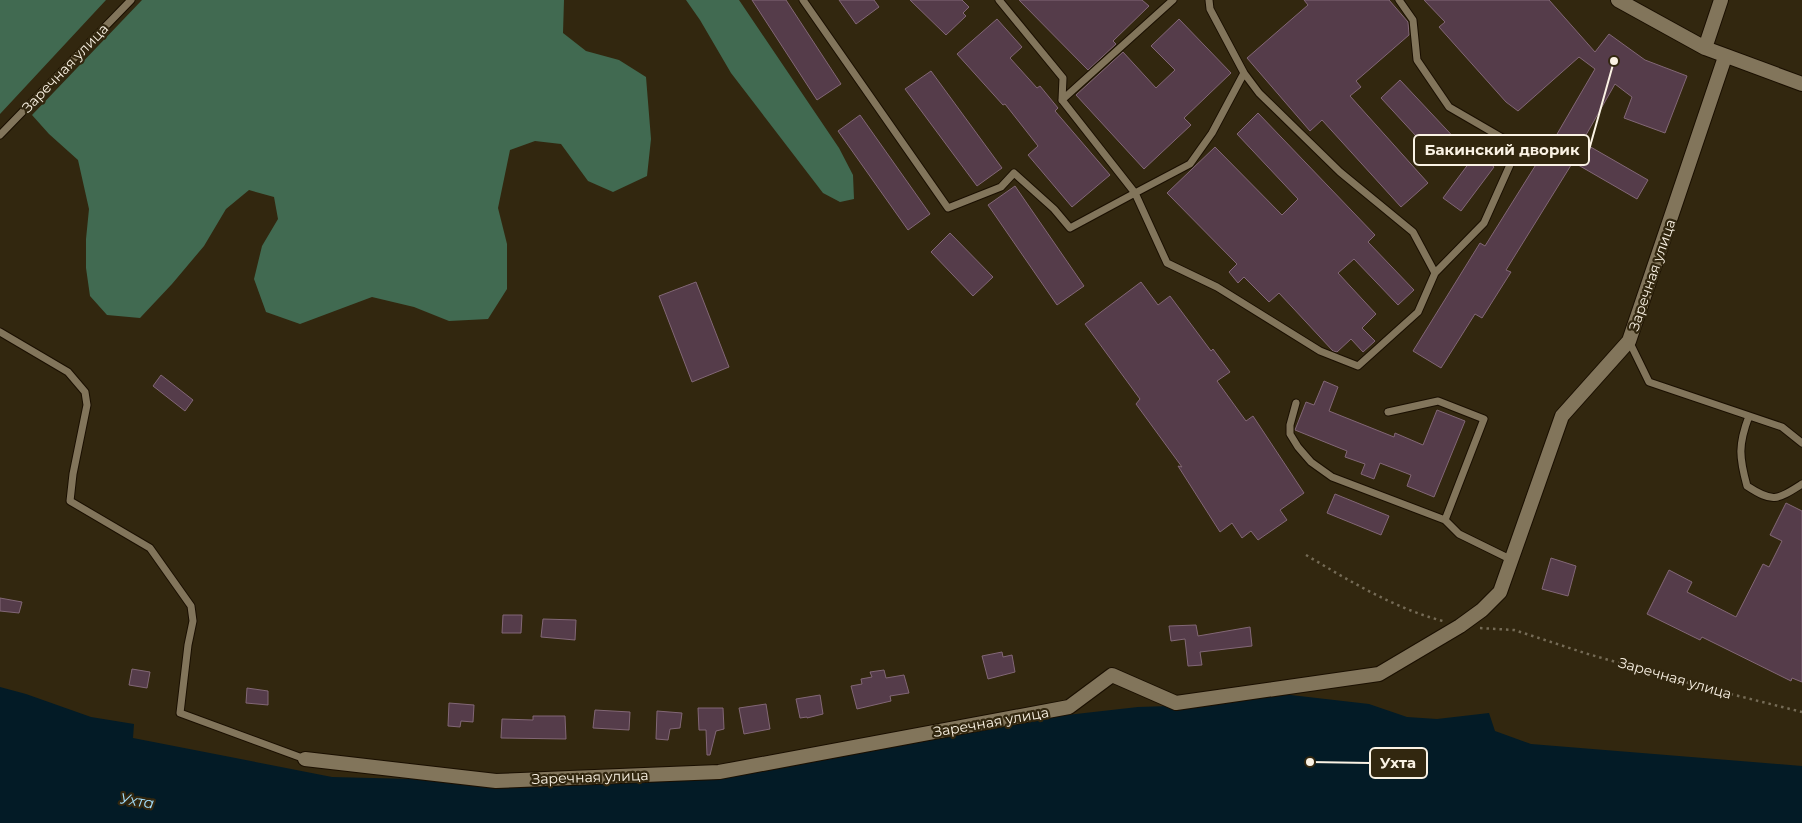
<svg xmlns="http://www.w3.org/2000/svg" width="1802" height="823" font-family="Montserrat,sans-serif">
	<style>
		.forest { fill: #416a51 }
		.water { fill: #031b26 }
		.building { fill: #553c4a; stroke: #826776 }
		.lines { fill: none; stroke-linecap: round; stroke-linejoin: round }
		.service-casing { stroke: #1a0f00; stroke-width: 9 }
		.minor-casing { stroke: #1a0f00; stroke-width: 16 }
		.path { stroke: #756b56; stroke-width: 2.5; stroke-dasharray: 2.5 4; stroke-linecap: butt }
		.service { stroke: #82755b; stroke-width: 7 }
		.minor { stroke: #82755b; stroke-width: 14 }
		.labels { text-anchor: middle; stroke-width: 4.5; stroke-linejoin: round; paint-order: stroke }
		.street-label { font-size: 14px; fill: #faf2e4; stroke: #32270f }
		.water-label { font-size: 15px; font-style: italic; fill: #a4e0fe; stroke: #32270f }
		.leader { fill: none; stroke: #faf2e4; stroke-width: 2 }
		.callout-dot { fill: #faf2e4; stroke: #32270f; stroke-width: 2 }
		.callout { fill: #32270f; stroke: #faf2e4; stroke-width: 2 }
		.callout-label { font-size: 15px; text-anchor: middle; font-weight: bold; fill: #faf2e4 }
	</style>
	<rect width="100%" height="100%" fill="#32270f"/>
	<path class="forest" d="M0,0H106L0,114Z
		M142,0H564L563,33L586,51L619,60L646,77L651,139L647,176L613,192L588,181L561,144L535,141L510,150L498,208L507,244V289L488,319L449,321L414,307L372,297L300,324L266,312L254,279L262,246L278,219L274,197L249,190L226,209L204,246L172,284L140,318L107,315L90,296L86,268V239L89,209L78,160L49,134L32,115Z
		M686,0H739L839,148L853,175L854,199L840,202L823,193L731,73L700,20Z"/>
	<path class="water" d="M0,687L26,694L91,717L134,724L133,738L332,777L413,779L480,785L719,778L782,768L967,731L1067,715L1138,707L1201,705L1282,694L1369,704L1407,717L1437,719L1489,713L1495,731L1531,744L1802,766V823H0Z"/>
	<path class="building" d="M752,0H786L841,84L817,100Z
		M839,0H874L879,7L856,24Z
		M910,0H962L969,7L963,13L966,16L946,35Z
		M1019,0H1142L1149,6L1113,41L1116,44L1088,70Z
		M1304,0H1389L1408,22L1409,35L1356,81L1361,87L1350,96L1428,183L1401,207L1322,120L1310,131L1247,58L1308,5Z
		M1424,0H1549L1595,52L1609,34L1645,60L1687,76L1665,133L1624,118L1632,97L1615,84L1582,142L1648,180L1637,199L1573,162L1506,270L1511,272L1482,318L1475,314L1441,368L1413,351L1480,243L1485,246L1537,163L1539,165L1595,69L1579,57L1518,111L1506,102L1439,27L1445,22Z
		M997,19L1022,47L1010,58L1037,88L1040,86L1058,108L1055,111L1110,175L1072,207L1028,155L1038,146L1005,104L1003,105L957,54Z
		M1179,19L1231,73L1184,118L1191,125L1144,169L1076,95L1123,52L1156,88L1175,70L1151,46Z
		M931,71L1002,168L977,186L905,89Z
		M1400,80L1460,144L1440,162L1381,98Z
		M1258,113L1375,235L1368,242L1414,290L1398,305L1354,259L1338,273L1376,314L1362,328L1375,341L1363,352L1351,339L1337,352L1333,351L1279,293L1269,302L1244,277L1238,283L1229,272L1237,264L1167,193L1215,147L1282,215L1298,199L1237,134Z
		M860,115L930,214L908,230L838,131Z
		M1478,151V154L1494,167L1461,211L1443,198Z
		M1015,186L1084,286L1057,305L988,205Z
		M950,233L993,277L973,296L931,252Z
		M696,282L729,367L692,382L659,296Z
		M1141,282L1158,305L1170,296L1211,351L1213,349L1230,372L1217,381L1246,421L1253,416L1304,493L1280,510L1287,520L1258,540L1251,531L1242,538L1232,523L1220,532L1178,466L1182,467L1136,404L1140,399L1085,324Z
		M161,375L193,400L185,411L153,386Z
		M1324,381L1338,387L1329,411L1394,437L1395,433L1423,445L1437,410L1465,421L1434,497L1407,486L1411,475L1380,463L1374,479L1361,474L1365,464L1345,457L1347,451L1295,430L1306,402L1314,405Z
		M1335,494L1389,516L1381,535L1327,513Z
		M1786,503L1802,511V682L1792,678L1791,681L1702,637L1700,640L1647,614L1669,570L1692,582L1687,592L1736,617L1763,564L1769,567L1782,541L1770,535Z
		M1551,558L1576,566L1568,596L1542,589Z
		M0,598L22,602L19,613L0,611Z
		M503,615H522L521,633H502Z
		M543,619L576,620L575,640L541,637Z
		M1196,625L1198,636L1250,627L1252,646L1200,652L1202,665L1188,666L1185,639L1171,641L1169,626Z
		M1002,652L1003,657L1012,655L1015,672L988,679L982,656Z
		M132,669L150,672L147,688L129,685Z
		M884,670L886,678L904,675L909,693L890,696L891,701L857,709L851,686L862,684L861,679L872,677L870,672Z
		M247,688L268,691V705L246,703Z
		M820,695L823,714L807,718V717L800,718L796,699Z
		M449,703L474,705L473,722L461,721L460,727L448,726Z
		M766,704L770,729L744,734L739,708Z
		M698,708H723L724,729L716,731L710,755H707L706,730H699Z
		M595,710L630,712L629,730L593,728Z
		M657,711L682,713L680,728L670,729L668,740L656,739Z
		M533,716H565L566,739L501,738L502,719L533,720Z"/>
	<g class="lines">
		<g class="service-casing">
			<path id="service" d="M803,0L948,208L1001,187L1014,173L1054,209L1070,228L1135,193L1167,263L1217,287L1320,351L1358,366L1418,312L1435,273L1413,232L1340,172L1259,93L1244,73L1210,9L1209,0
				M999,0L1063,78L1062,100
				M1173,0L1062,100L1135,193L1190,164L1212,133L1244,73
				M1399,0L1413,20L1417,60L1449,107L1518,147L1484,223L1435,273
				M0,135L131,0
				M0,332L68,372L85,392L87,405L73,474L70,501L150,548L191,606L193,621L188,645L180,713L305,759
				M1629,341L1649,382L1782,427L1802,443
				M1296,403L1290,425V434L1298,447L1311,462L1332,477L1445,520L1459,534L1512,560
				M1388,412L1438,401L1484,419L1445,520
				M1749,416C1738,445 1739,457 1747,486C1773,503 1777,500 1802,484"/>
		</g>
		<g class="minor-casing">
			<path id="minor" d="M1618,0L1705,48L1802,84
				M1705,48L1721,0
				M305,759L496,781L719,772L1069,707L1112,675L1176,703L1379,674L1460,626L1482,610L1500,592L1562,416L1629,341L1725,57"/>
		</g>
		<path class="path" d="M1306,555C1350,581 1393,608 1443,621
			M1480,628L1514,630L1588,654L1703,687L1802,712"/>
		<use href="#service" class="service"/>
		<use href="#minor" class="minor"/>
	</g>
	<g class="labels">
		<g class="street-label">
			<text transform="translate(65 68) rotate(-46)" y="5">Заречная улица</text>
			<text transform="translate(1652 275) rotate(-71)" y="5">Заречная улица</text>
			<text transform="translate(1675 678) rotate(16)" y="5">Заречная улица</text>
			<text transform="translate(991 722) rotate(-10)" y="5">Заречная улица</text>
			<text transform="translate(590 777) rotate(-2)" y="5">Заречная улица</text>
		</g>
		<g class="water-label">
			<text transform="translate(137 801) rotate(9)" y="5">Ухта</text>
		</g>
	</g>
	<path class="leader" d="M1614 61L1589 150M1310 762L1370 763"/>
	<g class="callout-dot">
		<circle cx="1614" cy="61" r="5"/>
		<circle cx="1310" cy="762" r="5"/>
	</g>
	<g class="callout">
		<rect x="1414" y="135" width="175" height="30" rx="5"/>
		<rect x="1370" y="748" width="57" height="30" rx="5"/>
	</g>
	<g class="callout-label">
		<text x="1502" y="155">Бакинский дворик</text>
		<text x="1398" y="768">Ухта</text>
	</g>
</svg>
